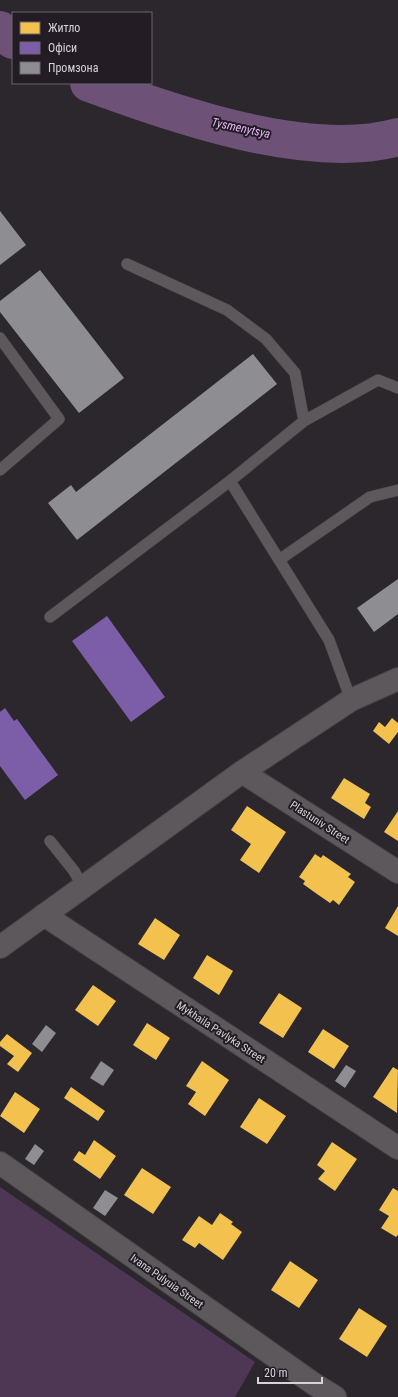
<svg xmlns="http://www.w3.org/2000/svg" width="398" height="1397" font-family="'Roboto Condensed',sans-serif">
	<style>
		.green { fill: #4d3754 }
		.homes { fill: #f2c14e }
		.offices { fill: #7b5ea7 }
		.industry { fill: #8d8d92 }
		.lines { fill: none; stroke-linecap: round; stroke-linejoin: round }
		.river { stroke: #6d5177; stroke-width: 38 }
		.lane-casing { stroke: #474348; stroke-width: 12 }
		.street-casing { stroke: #474348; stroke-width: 24 }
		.secondary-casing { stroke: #474348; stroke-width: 24 }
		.lane { stroke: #5c585c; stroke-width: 11 }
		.street { stroke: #5c585c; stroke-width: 22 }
		.secondary { stroke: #5c585c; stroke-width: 22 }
		.labels { text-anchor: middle; stroke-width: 4; stroke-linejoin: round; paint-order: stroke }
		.street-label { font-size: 11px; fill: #d7d2d8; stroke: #231c25 }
		.water-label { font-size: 12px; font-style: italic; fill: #e8b7fa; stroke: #231c25 }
	</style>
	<rect width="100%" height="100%" fill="#2b272d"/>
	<path class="green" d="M0,1187L255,1362L235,1397H0Z"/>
	<path class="homes" d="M392,718L398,723V732L389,744L373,731L379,722L385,727Z
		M344,778L370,794L365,803L371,807L364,819L331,798Z
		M247,806L286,832L259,873L240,860L251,844L231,830Z
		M398,811V841L384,832Z
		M315,854L321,858L323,855L351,874L348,877L355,882L339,905L333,900L330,903L317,894L303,884L305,881L299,877Z
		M398,906V936L385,928Z
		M155,918L180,935L164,960L138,944Z
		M207,955L233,971L219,995L193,978Z
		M93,985L116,1001L98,1026L75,1010Z
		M279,993L302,1008L283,1038L259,1023Z
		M147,1023L170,1038L156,1060L133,1045Z
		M323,1029L349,1046L334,1069L308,1052Z
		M7,1034L32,1053L18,1072L7,1064L14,1056L0,1046V1042Z
		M202,1061L229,1080L205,1116L188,1104L196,1092L186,1086Z
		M393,1067L398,1070L397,1113L373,1097Z
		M71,1087L105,1111L98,1121L64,1098Z
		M15,1092L40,1109L24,1133L0,1116Z
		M259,1098L286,1116L267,1144L240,1127Z
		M94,1140L116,1156L100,1179L73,1160L79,1151L85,1155Z
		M332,1142L357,1159L335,1191L318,1179L325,1171L317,1165Z
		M142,1168L171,1187L153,1214L124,1195Z
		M393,1188L398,1191V1235L396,1237L381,1228L389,1216L379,1210Z
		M220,1213L233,1222L231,1224L242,1232L223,1260L199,1243L195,1248L182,1240L199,1216L212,1225Z
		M290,1261L318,1280L299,1308L271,1290Z
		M359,1308L387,1326L367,1357L339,1339Z"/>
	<path class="offices" d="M107,616L165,697L131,722L72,641Z
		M5,708L14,721L17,719L58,775L25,800L0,766V712Z"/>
	<path class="industry" d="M0,211L26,245L0,265Z
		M40,270L124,378L79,413L0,312V301Z
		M253,354L277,384L77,540L48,503L71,485L76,492Z
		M398,579V614L374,632L357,608Z
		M46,1025L56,1033L42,1052L32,1044Z
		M101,1061L114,1070L103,1086L90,1078Z
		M346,1065L356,1071L345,1088L335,1081Z
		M35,1144L44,1151L34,1165L25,1159Z
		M105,1190L118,1198L105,1216L93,1208Z"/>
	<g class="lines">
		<path class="river" d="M0,30L13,40
			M89,83C174,114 309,162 398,137"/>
		<g class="lane-casing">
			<path id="lane" d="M127,264L227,310L266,339L295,373L304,421
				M0,338L59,419L0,470
				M230,481L329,640L351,700
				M279,560L370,497L398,490
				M50,617L230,481L304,421L378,380L398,388
				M50,841L74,871L83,887"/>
		</g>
		<g class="street-casing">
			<path id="street" d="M242,772L398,872
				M44,915L398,1148
				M0,1163L314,1384L335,1397"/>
		</g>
		<g class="secondary-casing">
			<path id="secondary" d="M0,947L242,772L351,700L398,679"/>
		</g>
		<use href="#lane" class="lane"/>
		<use href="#street" class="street"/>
		<use href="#secondary" class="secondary"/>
	</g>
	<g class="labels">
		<g class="street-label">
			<text transform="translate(320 822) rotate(33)" y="4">Plastuniv Street</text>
			<text transform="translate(221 1032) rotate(33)" y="4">Mykhaila Pavlyka Street</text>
			<text transform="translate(167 1281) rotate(35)" y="4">Ivana Pulyuia Street</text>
		</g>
		<g class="water-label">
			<text transform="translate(241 128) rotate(12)" y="4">Tysmenytsya</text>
		</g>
	</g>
	<rect x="12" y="12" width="140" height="72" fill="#231c25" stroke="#6b656d"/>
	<rect x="20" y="22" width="20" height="12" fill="#f2c14e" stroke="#6b656d"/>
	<text x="48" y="32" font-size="12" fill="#d7d2d8">Житло</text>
	<rect x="20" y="42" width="20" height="12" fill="#7b5ea7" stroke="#6b656d"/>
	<text x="48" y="52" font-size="12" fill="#d7d2d8">Офіси</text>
	<rect x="20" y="62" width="20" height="12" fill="#8d8d92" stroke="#6b656d"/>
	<text x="48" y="72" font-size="12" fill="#d7d2d8">Промзона</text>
	<path d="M258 1377v6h64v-6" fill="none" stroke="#d7d2d8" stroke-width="2"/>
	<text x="264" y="1377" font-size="12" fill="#d7d2d8" stroke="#231c25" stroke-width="3" paint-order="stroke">20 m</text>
</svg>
